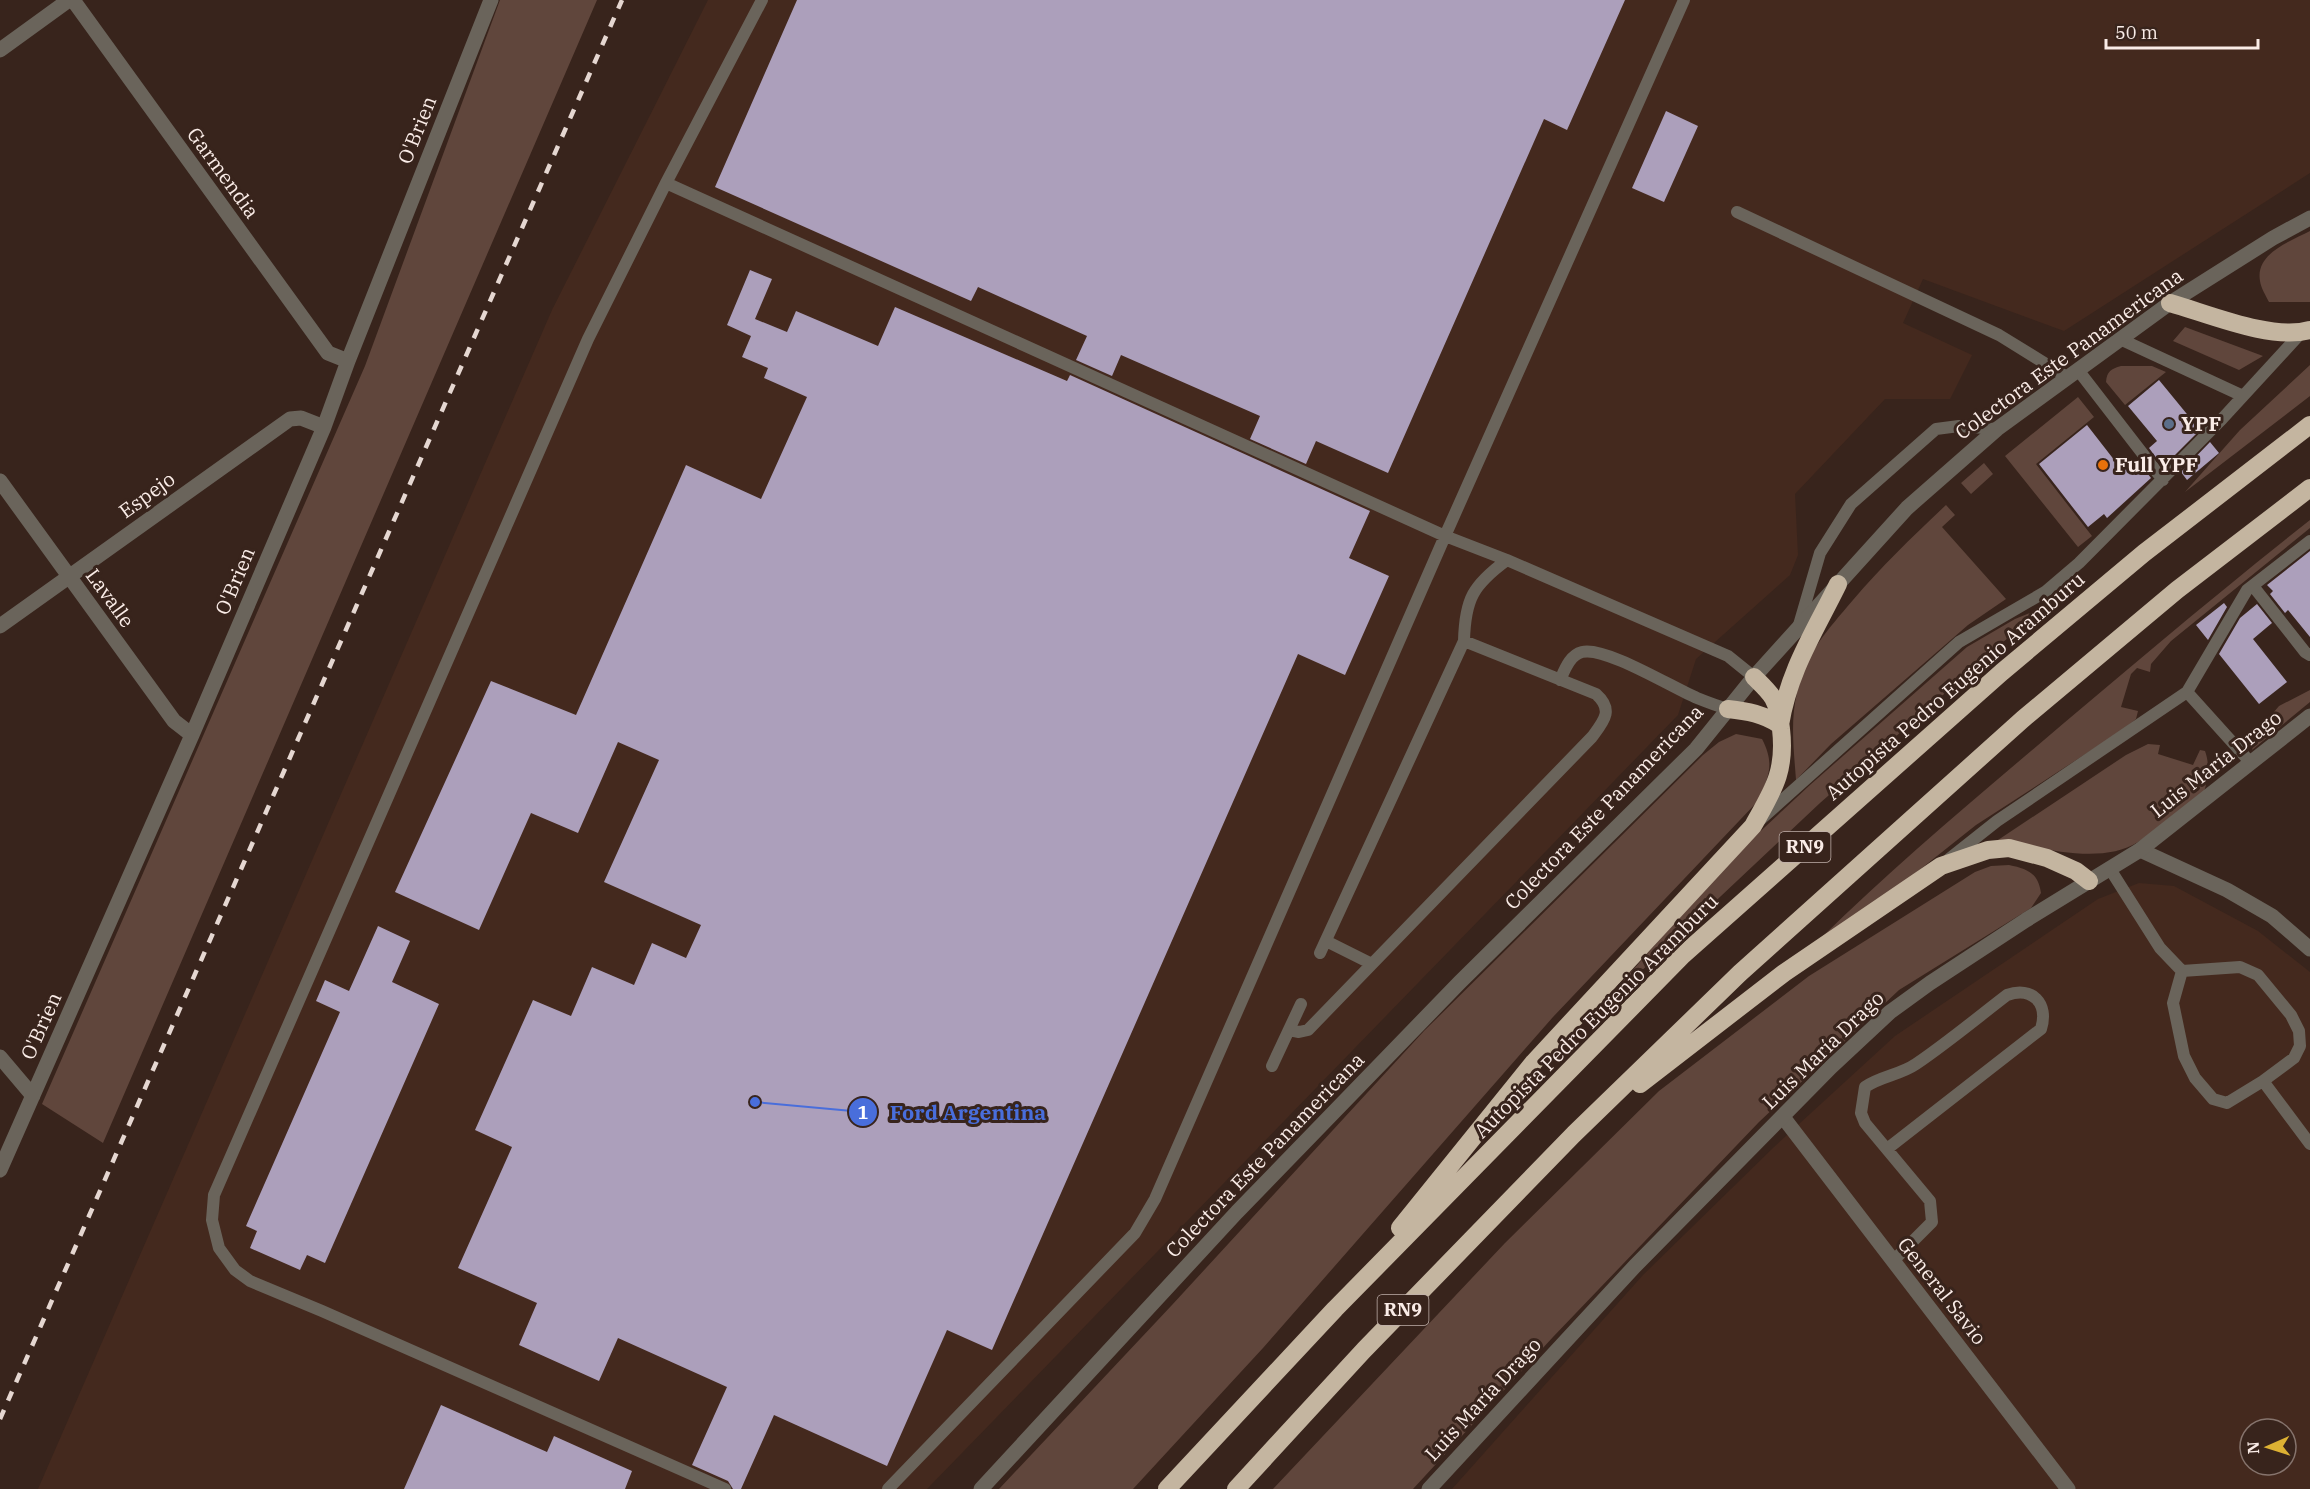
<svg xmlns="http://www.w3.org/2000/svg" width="2310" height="1489" font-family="'IBM Plex Serif',serif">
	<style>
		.built { fill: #44291e; fill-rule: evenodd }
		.green { fill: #60463c }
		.building { fill: #ac9fbb }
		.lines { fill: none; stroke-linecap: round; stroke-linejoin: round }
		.service { stroke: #6a645b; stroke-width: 12 }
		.minor { stroke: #6a645b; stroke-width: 15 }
		.tertiary { stroke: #6a645b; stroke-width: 15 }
		.motorway { stroke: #c4b5a0; stroke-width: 18 }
		.rail { stroke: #e5d7d1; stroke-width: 4.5; stroke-dasharray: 10 10; stroke-linecap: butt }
		.service-dot { fill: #5c6f8a; stroke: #38241c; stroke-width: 2 }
		.food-dot { fill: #e8710a; stroke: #38241c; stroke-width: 2 }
		.labels { text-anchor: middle; stroke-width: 6; stroke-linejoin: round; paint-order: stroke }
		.shield { fill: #38241c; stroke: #c0b0aa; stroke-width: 1.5 }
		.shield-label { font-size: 18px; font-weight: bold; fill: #faece7 }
		.street-label { font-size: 20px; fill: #faece7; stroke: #38241c }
		.poi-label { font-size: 20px; font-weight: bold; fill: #faece7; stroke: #38241c; text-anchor: start }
		.leader { fill: none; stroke: #496edb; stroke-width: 2 }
		.callout-dot { fill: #496edb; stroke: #38241c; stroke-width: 2 }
		.mark-label { font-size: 18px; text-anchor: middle; font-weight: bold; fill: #fff }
		.callout-label { font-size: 21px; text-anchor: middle; font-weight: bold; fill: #496edb; stroke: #38241c; stroke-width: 6; stroke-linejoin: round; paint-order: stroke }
	</style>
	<rect width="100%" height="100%" fill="#38241c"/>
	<path class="built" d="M708,0H2310V173L2064,331L1923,279L1903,323L1972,355L1950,399H1885L1795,494L1798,555L1790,575L1696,659L1678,715L927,1489H38L552,310Z
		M2139,883L2174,886L2258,931L2310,972V1489H1452L1643,1275L1774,1147L1895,1036L2098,899ZM2250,1429H2286V1465H2250Z"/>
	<path class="green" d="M500,0H597L103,1143L42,1104L365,366Z
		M2310,231V302H2269C2266,296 2261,288 2260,281C2255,253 2291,241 2310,231Z
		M2185,327L2263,356L2239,370L2173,341Z
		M2310,365V396L2185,492L2240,430Z
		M2121,366H2152L2166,372L2125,405L2106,382C2107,371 2111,369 2121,366Z
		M2078,397L2094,417L2036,464L2092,536L2078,547L2005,456Z
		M1984,463L1993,474L1971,494L1961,483Z
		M1946,505L1955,515L1942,527L2006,599L1968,625L1831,744L1796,780C1794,752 1790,721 1797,693C1807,651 1826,632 1853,600C1882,566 1913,536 1946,505Z
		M2310,520V528L2171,641L2151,664L2150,672L2137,668L2131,674L2121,707L2138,711L2136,719L2124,729L1976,825L1898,887L1821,938C1888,872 1959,812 2031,751C2123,673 2215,595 2310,520Z
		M2042,608L1820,803L1586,1023L1684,912L1750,841L1810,785L1967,647L2015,619Z
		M2310,690V702L2252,750L2257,732L2279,706Z
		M1736,734L1762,739C1775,764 1769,776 1758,801L1553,1017L1263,1348L1133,1489H999L1172,1305L1424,1031L1703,755L1719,742Z
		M2148,744L2160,745L2158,754L2193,765L2200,750L2205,751C2210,764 2208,779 2204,792C2182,809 2161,828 2138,842C2100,866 2039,847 1998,840L2126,755Z
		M2009,865C2028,869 2038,873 2041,893L2031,908L1899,990L1759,1122L1553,1337L1413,1489H1273L1505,1243L1659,1091L1809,976L1975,872L1991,866Z"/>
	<path class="building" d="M797,0H1625L1567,130L1544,119L1388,473L1316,441L1306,464L1250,439L1260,416L1121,355L1112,376L1076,360L1087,336L978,287L971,301L715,187Z
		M1666,111L1698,126L1664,202L1632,188Z
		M750,270L772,279L755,319L787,332L796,311L878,346L895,307L1067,381L1070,375L1370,511L1349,558L1389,576L1345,675L1298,654L992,1350L947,1330L887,1466L774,1415L741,1489H733L728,1481L692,1465L727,1387L618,1338L599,1381L519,1345L537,1303L458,1268L512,1147L475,1130L533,1000L571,1016L592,967L634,985L652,943L686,958L701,925L604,882L659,760L618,742L578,833L531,813L479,930L395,892L491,681L576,715L686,465L761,499L807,397L764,378L768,368L742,357L751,336L727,325Z
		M2159,380L2200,430L2163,467L2149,448L2157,441L2128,406Z
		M2087,425L2122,470L2136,459L2151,478L2107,518L2104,514L2088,527L2039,464Z
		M2210,442L2219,453L2187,480L2181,472Z
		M2310,551V637L2288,610L2285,613L2270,594L2273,591L2267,585Z
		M2224,603L2227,607L2208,640L2196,625Z
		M2257,604L2272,623L2253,639L2287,682L2259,704L2219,654L2240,618Z
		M378,926L410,941L392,982L439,1004L325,1263L307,1255L300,1270L250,1248L257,1231L246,1226L340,1012L316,1001L325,980L349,991Z
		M441,1405L547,1452L554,1436L632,1471L625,1489H404Z"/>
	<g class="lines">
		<path class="service" d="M666,183L1445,536L1507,560L1728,656L1754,677
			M1737,212L1999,335L2067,377
			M2120,339L2243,396
			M2078,370L2163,480
			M2253,586L2305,652L2310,655
			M1799,625L1820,553L1851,504L1936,429L1959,426L1997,429
			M1560,680C1565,669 1570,655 1582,652C1605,646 1673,688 1697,698C1707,702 1717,706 1728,709
			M2187,692L2251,763
			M1760,820L1959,642L2045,592L2079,563L2222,419L2301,333
			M1949,859L1997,821L2187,692L2247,590L2310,541
			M2110,869L2160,948L2182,971L2240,967L2258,975L2291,1015L2299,1031L2300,1046L2294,1058L2263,1081L2227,1103L2213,1099L2195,1078L2184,1056L2173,1003L2182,971
			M1326,941L1372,964
			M1320,953L1464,641C1465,599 1473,585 1507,560
			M1289,1030L1299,1032L1308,1030L1592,737C1604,721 1614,710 1596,694L1464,641
			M1272,1066L1301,1004
			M2263,1081L2310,1144
			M1887,1149L2041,1029C2049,1003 2032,986 2007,995C1977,1018 1947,1043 1916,1064C1900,1075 1881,1076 1865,1087L1861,1113L1865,1123L1930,1201L1932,1222L1893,1261
			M725,1489L322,1311L250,1281L235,1270L219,1248L212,1220L214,1195L588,339L666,183L762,0
			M888,1489L1135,1233L1155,1199L1445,536L1684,0"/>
		<path class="minor" d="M73,0L328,353L348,361
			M0,50L69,0
			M0,481L174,721L192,735
			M0,626L290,419L301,418L324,427
			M2140,850L2227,890L2272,916L2310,949
			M0,1057L33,1096
			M1783,1117L2068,1489
			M0,1170L192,735L324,427L348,361L491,0"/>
		<path class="tertiary" d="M981,1489L1237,1212L1460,982L1696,749L1754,677L1907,508L1997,429L2170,303L2273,238L2310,218
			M1429,1489L1635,1266L1831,1067L1890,1012L1930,983L2026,920L2140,850L2310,716"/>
		<path class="motorway" d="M2170,303C2209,314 2272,341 2310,330
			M1728,709C1747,711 1764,714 1780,725C1789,670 1814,633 1838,584
			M1640,1084L1784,973L1941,866L1988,850L2009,848L2047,858L2076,871L2089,881
			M1400,1228L1534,1062L1753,826C1773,790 1786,772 1781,729C1780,718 1778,707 1773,698C1768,690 1760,683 1754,677
			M1167,1489L1335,1309L1683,955L2002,672L2144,553L2310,425
			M1236,1489L1364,1350L1574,1134L1740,973L2023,719L2177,590L2310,488"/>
		<path class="rail" d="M0,1419L622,0"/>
	</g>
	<circle class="service-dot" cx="2169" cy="424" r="6"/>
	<circle class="food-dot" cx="2103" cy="465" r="6"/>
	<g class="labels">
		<g class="shield">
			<rect x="1779.5" y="832" width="51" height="30" rx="4.5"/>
			<rect x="1377.5" y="1295" width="51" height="30" rx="4.5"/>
		</g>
		<g class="shield-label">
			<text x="1805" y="853">RN9</text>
			<text x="1403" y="1316">RN9</text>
		</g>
		<g class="street-label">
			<text transform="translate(417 130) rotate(-68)" y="7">O'Brien</text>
			<text transform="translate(223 173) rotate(54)" y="7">Garmendia</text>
			<text transform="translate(2069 354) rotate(-36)" y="7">Colectora Este Panamericana</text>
			<text transform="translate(147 495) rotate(-36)" y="7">Espejo</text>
			<text transform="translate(235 581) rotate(-67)" y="7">O'Brien</text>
			<text transform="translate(110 598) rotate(54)" y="7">Lavalle</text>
			<text transform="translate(1955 686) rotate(-41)" y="7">Autopista Pedro Eugenio Aramburu</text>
			<text transform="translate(2216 764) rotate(-38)" y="7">Luis María Drago</text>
			<text transform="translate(1604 807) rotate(-46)" y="7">Colectora Este Panamericana</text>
			<text transform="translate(1596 1016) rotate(-45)" y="7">Autopista Pedro Eugenio Aramburu</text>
			<text transform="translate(41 1026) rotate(-66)" y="7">O'Brien</text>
			<text transform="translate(1823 1050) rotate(-44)" y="7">Luis María Drago</text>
			<text transform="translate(1265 1155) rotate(-46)" y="7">Colectora Este Panamericana</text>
			<text transform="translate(1942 1291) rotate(52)" y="7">General Savio</text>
			<text transform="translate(1483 1399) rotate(-47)" y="7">Luis María Drago</text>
		</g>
		<g class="poi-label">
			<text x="2181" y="431">YPF</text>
			<text x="2115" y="472">Full YPF</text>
		</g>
	</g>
	<path class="leader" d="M755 1102L863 1112"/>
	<g class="callout-dot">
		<circle cx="755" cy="1102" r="6"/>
		<circle cx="863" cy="1112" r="15"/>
	</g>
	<g class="mark-label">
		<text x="863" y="1119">1</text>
	</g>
	<g class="callout-label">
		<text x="968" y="1120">Ford Argentina</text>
	</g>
	<g transform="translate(2268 1447) rotate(267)"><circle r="28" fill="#38241c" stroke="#86746d" stroke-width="1.5"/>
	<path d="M0-4.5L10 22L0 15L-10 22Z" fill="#ddb133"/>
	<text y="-9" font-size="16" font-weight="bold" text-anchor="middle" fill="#faece7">N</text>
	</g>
	<path d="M2106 39v9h152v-9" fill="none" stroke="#faece7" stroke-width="3"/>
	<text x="2115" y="39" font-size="18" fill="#faece7" stroke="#38241c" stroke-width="4.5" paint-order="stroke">50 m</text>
</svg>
